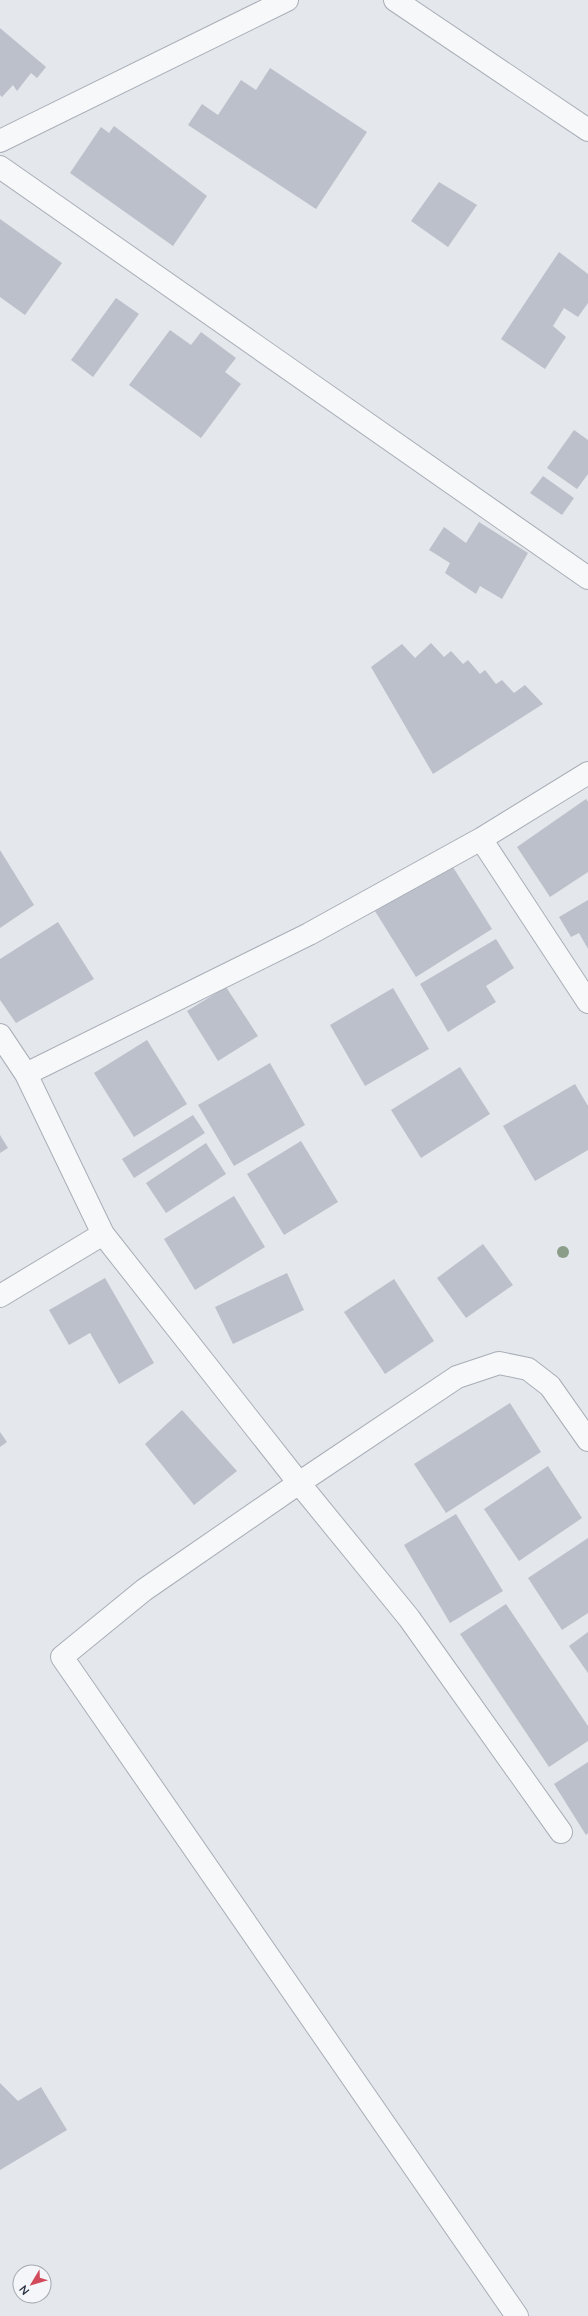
<svg xmlns="http://www.w3.org/2000/svg" width="588" height="2316" font-family="Lato,sans-serif">
	<style>
		.building { fill: #bbc0ca }
		.lines { fill: none; stroke-linecap: round; stroke-linejoin: round }
		.street-casing { stroke: #a9aeb7; stroke-width: 24 }
		.street { stroke: #f7f8fa; stroke-width: 22 }
		.tree { fill: #899d89 }
	</style>
	<rect width="100%" height="100%" fill="#e4e7ec"/>
	<path class="building" d="M0,28L46,67L37,78L31,73L17,91L13,85L2,97L0,95Z
		M270,68L367,132L316,209L188,125L202,104L218,115L241,80L256,90Z
		M114,126L207,196L173,246L70,173L101,127L109,133Z
		M439,182L477,205L448,247L411,221Z
		M0,219L62,263L25,315L0,297Z
		M559,252L588,274V303L578,317L564,308L553,326L566,337L545,369L501,339Z
		M116,298L139,314L93,377L71,360Z
		M170,330L191,345L201,332L236,358L225,372L241,384L201,438L129,385Z
		M574,430L588,440V474L577,489L547,468Z
		M543,476L574,498L562,515L530,493Z
		M479,522L528,553L502,599L480,586L476,594L445,573L450,563L429,550L444,527L466,543Z
		M431,643L444,657L451,651L463,664L468,660L480,674L485,670L496,684L502,680L514,693L525,685L543,704L433,774L371,667L402,644L415,658Z
		M586,799L588,802V872L550,897L517,847Z
		M0,850L34,905L0,928Z
		M451,864L492,929L416,977L375,911Z
		M588,900V949L579,933L571,937L559,917Z
		M58,922L94,979L16,1023L0,1000V959Z
		M496,939L514,968L486,986L496,1002L448,1032L420,984Z
		M226,987L258,1036L218,1061L187,1011Z
		M393,988L429,1049L365,1086L330,1025Z
		M147,1040L187,1104L134,1137L94,1073Z
		M270,1063L305,1125L234,1166L198,1105Z
		M460,1067L490,1114L421,1158L391,1110Z
		M575,1084L588,1106V1150L535,1181L503,1126Z
		M193,1115L205,1133L134,1178L122,1159Z
		M0,1135L8,1148L0,1153Z
		M301,1141L338,1202L284,1235L247,1174Z
		M206,1143L226,1174L166,1213L146,1183Z
		M234,1196L265,1247L195,1290L164,1239Z
		M483,1244L513,1285L466,1318L437,1278Z
		M287,1273L304,1310L233,1344L215,1307Z
		M105,1278L154,1363L119,1384L90,1333L69,1345L49,1310Z
		M394,1279L434,1341L385,1374L344,1312Z
		M510,1403L541,1452L446,1513L414,1464Z
		M182,1410L237,1471L194,1505L145,1444Z
		M0,1432L7,1442L0,1447Z
		M548,1466L582,1518L519,1561L484,1509Z
		M456,1514L503,1591L450,1623L404,1545Z
		M588,1538V1613L562,1630L528,1578Z
		M506,1604L588,1726V1741L549,1767L460,1634Z
		M588,1632V1673L569,1646Z
		M588,1762V1833L586,1835L554,1784Z
		M0,2083L18,2101L41,2087L67,2130L0,2170Z"/>
	<g class="lines">
		<g class="street-casing">
			<path id="street" d="M395,0L588,130
				M0,141L287,0
				M0,167L588,578
				M481,839L588,1002
				M0,1035L26,1074L103,1234L0,1296
				M26,1074L309,934L481,839L588,773
				M103,1234L299,1483L409,1618L561,1832
				M517,2316L62,1657L144,1590L299,1483L457,1377L499,1363L528,1369L550,1386L588,1440"/>
		</g>
		<use href="#street" class="street"/>
	</g>
	<circle class="tree" cx="563" cy="1252" r="6"/>
	<g transform="translate(32 2284) rotate(232)"><circle r="19" fill="#f4f6f9" stroke="#a4a8b1"/>
	<path d="M0-3L7 15L0 10L-7 15Z" fill="#d1495b"/>
	<text y="-6" font-size="11" font-weight="bold" text-anchor="middle" fill="#2b3445">N</text>
	</g>
</svg>
